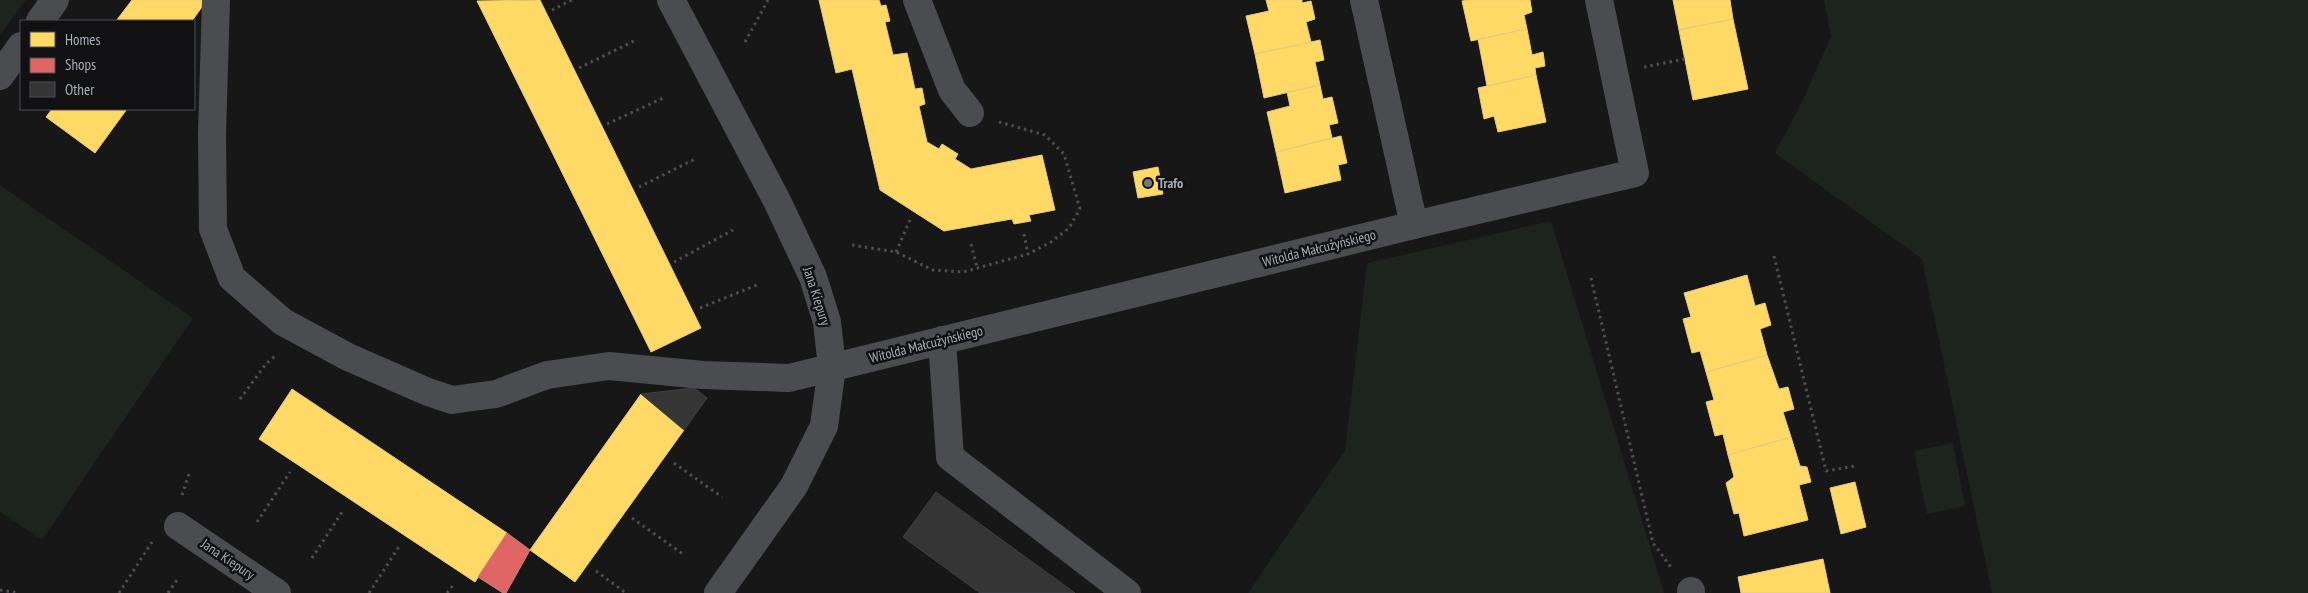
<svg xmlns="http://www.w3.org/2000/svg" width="2308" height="593" font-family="'PT Sans Narrow',sans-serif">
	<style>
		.green { fill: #1d241e }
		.homes { fill: #ffd966; stroke: #e5cc7f }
		.shops { fill: #e06666; stroke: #cf7b7f }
		.building { fill: #353536; stroke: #3f4043 }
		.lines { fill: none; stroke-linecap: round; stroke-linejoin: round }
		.path { stroke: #4d4e52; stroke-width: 3; stroke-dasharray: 2.5 4; stroke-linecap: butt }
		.minor { stroke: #4b4c50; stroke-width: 28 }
		.poi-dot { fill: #757880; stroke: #111113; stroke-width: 2 }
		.labels { text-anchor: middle; stroke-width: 5; stroke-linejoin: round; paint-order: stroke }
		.poi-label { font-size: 14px; font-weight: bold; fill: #a8adb8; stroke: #111113; text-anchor: start }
		.street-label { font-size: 14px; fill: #a8adb8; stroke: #111113 }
	</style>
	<rect width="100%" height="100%" fill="#171717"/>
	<path class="green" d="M0,0H26L0,35Z
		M1824,0H2308V593H1992L1922,259L1775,153L1802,102L1831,36Z
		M0,185L193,318L42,540L0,512Z
		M1551,221L1664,593H1248L1345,450L1367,263Z
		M1953,443L1965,506L1927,514L1914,451Z"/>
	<path class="homes" d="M132,0H207L192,21H116Z
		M540,0L701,328L651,352L477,1Z
		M819,0H879L881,6L886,5L890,21L885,22L893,55L907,53L915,89L922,88L925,104L919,106L927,142L939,149L942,144L958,154L955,159L971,169L1042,155L1055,210L1029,215L1031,221L1014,224L1012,219L944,231L880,190L852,69L836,73Z
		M1266,0H1302V3L1311,1L1315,19L1306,22L1311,42L1255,54L1246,16L1269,11Z
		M1468,0H1530L1532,12L1524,15L1527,29L1471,41L1462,1Z
		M1673,0H1730L1733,19L1679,30Z
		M1733,19L1748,89L1693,100L1679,30Z
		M1527,29L1532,55L1543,52L1545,66L1535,68L1536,75L1487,86L1478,39Z
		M1320,40L1324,60L1315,62L1320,85L1264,98L1255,54Z
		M1536,75L1546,122L1498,132L1494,116L1484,119L1478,88Z
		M1320,85L1323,99L1332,97L1338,123L1329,125L1332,138L1276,152L1267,112L1290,106L1287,92Z
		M52,109H127L95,153L46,117Z
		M1341,136L1347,163L1338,165L1341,180L1285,193L1276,152Z
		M1158,167L1163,194L1138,198L1133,172Z
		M1747,275L1755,306L1765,303L1771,325L1760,329L1767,355L1706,372L1700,351L1692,353L1683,319L1691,317L1684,293Z
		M1767,355L1779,389L1788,387L1794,409L1783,412L1791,437L1728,455L1723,434L1715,436L1706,402L1714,400L1706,372Z
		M292,389L507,533L475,582L259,439Z
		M641,394L684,430L575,582L530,550Z
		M1791,437L1800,466L1807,467L1811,482L1799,485L1808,520L1744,536L1739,513L1734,514L1726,483L1734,477L1728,455Z
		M1855,482L1866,527L1841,534L1830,488Z
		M1823,559L1830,593H1741L1738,577Z"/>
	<path class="shops" d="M507,533L530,550L506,593H503L478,577Z"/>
	<path class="building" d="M694,388L707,398L684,430L641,394Z
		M936,492L1075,593H980L903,537Z"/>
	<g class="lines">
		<path class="path" d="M552,10L572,0
			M745,42L768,0
			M1644,67L1685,59
			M579,68L634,41
			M607,124L663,98
			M639,187L695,159
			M1024,234L1028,254
			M971,244L977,267
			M852,245L896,252L933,270L963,272L1028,254L1051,242L1069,228L1080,209L1064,154L1045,135L999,122
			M896,252L910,220
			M1774,256L1826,471L1855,466
			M674,262L733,230
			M1591,278L1653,543L1671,567
			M700,308L757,285
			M240,399L266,364L276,355
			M674,463L722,497
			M182,495L189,474
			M632,518L683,554
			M257,522L290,472
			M312,558L344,509
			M596,571L626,593
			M0,590L19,593
			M119,593L152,542
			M168,593L177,580
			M369,593L400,545
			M447,593L454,584"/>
		<path class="minor" d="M216,0L212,134L213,229L232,278L283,322L348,357L428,392L452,400L496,394L547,375L609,366L703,375L789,378L1414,225L1635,173L1599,0
			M671,0L777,201L813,277L827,322L832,367L824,426L794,486L718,593
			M917,0L952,90L970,113
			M1364,0L1414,225
			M40,21L55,0
			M0,76L21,46
			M942,340L950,457L1127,593
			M178,526L277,593
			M1691,591V593"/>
	</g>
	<circle class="poi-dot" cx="1148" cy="183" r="5"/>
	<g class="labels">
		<g class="poi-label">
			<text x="1158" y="188">Trafo</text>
		</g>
		<g class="street-label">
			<text transform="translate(1319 248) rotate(-14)" y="5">Witolda Małcużyńskiego</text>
			<text transform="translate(817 296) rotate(72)" y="5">Jana Kiepury</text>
			<text transform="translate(926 344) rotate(-14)" y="5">Witolda Małcużyńskiego</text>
			<text transform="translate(228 559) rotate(34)" y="5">Jana Kiepury</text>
		</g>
	</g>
	<rect x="20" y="20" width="175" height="90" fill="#111113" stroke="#4d4f55"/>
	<rect x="30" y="32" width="25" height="15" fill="#ffd966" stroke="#4d4f55"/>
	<text x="65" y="45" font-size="15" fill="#a8adb8">Homes</text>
	<rect x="30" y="58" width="25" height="15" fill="#e06666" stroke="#4d4f55"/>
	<text x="65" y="70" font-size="15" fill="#a8adb8">Shops</text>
	<rect x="30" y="82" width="25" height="15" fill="#353536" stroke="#4d4f55"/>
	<text x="65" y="95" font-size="15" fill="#a8adb8">Other</text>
</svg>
